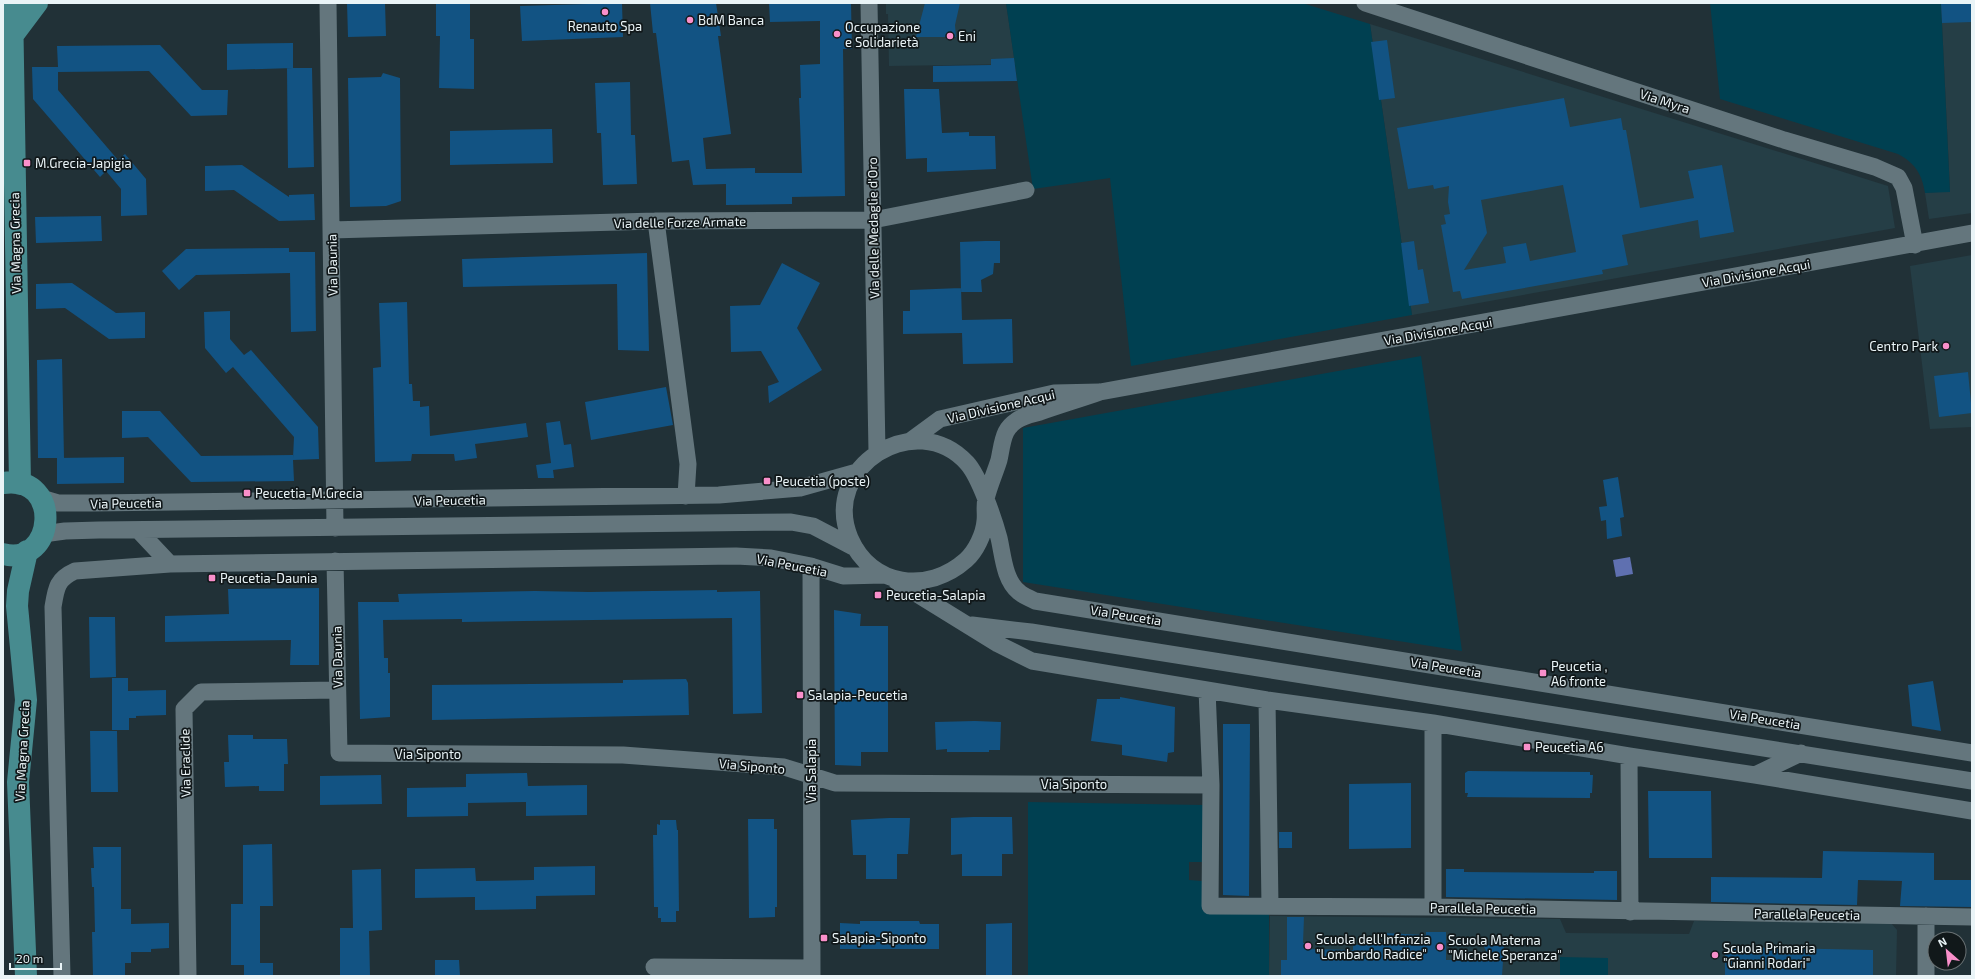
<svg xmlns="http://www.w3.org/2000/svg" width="1975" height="979" font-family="'Exo 2',sans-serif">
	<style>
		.built { fill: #253e46 }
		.green { fill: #004051 }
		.water { fill: #5f70b0 }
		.building { fill: #125383; fill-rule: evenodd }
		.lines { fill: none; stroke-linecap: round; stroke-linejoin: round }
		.minor { stroke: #64767d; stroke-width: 17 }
		.major { stroke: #478b8f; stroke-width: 22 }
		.poi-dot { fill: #f98fca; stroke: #11181a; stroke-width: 1.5 }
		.labels { text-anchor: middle; stroke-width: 3.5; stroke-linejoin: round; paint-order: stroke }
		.poi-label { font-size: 13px; fill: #eaf4f7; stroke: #11181a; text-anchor: start }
		.street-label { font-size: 13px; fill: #eaf4f7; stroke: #11181a }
	</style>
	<rect width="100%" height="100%" fill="#213137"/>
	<path class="built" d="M886,3H1006L1015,64L889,66L888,14H886Z
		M1941,3H1972V213L1929,219L1925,193L1950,191Z
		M1370,24L1888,186L1895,228L1412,315Z
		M1972,255V427L1930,429L1910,266Z
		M1270,916L1560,919L1566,933L1689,934L1694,921L1891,923L1897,930L1896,976H1269Z"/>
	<path class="green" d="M1006,3H1302L1370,24L1412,315L1131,366L1110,178L1033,189Z
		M1710,3H1941L1950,192L1925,193C1922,174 1915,163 1898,154L1720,99Z
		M1421,356L1462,651L1023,582V428Z
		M1028,802L1204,805L1203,862H1189V880L1202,881V910L1269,911V976H1028Z
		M1560,957L1608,958V976H1560Z"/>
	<path class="water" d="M1630,557L1633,574L1616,577L1613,560Z"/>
	<path class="building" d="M347,3H385L386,36L348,37Z
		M436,3H470V39H474V89L439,88L440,36H436Z
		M622,3L623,37L522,41L520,6Z
		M650,3H716L721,36H718L731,134L703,138L706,169L755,168V173H802L799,98H801L800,65L820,64V21L770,22L769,3H851L852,49H843L845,196L792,197V204L726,205V184L693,185L689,160L672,162L656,33H653Z
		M925,3H960L955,25L956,37H916Z
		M1941,3H1972V22L1942,23Z
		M1387,40L1395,98L1379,100L1371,42Z
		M293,43V68L227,70V44Z
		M160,45L202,90H228L227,115L191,116L149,71L58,72V90L118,160L125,154L146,179L147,215L121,216V189L106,171L100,177L33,99L32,67H58L57,46Z
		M1014,58L1017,81L933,82V66L991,65V59Z
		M287,68H312L314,167L288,168Z
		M383,73L400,78L401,201L386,206L350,207L348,78L381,77Z
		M630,82L631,135H635L637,184L603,185L601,133H597L595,83Z
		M904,89H939L942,133L969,132V136H995L996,169L927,172V158L906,159Z
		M1564,98L1570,127L1621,118L1623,130H1626L1640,208L1694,198L1688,171L1722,165L1734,232L1700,238L1698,220L1622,235L1628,265L1602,270L1603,274L1462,299L1460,291L1453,292L1441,225L1446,224L1444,215L1450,214L1448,202L1449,186L1434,189L1433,185L1408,189L1397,128ZM1563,185L1576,252L1530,261L1526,243L1503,247L1506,263L1464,270L1487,233L1481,200Z
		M552,129L553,163L450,165V131Z
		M242,165L289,197V195L314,194L315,220L279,221L234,190L205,191V166Z
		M101,216L102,241L36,243L35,217Z
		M985,241H1000V263H994L993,274L981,280L982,292H961L960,242Z
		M1414,241L1418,270L1423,269L1429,303L1409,306L1401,243Z
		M289,248V252H315L316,331L291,332L290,273L196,275L179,290L162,271L186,249Z
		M647,253L649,351L618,350L617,284L463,287L462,259Z
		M782,263L820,283L797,328L822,370L769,403L768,386L779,382L761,351L731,352L730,306L760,305Z
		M72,283L116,313L145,312V338L109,339L65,308L36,309V284Z
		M961,288L962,320L1012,319L1013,363L963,364L962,333L903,334V311H910V290Z
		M407,302L409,384H412L413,401H420V407L429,406L430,436L526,423L528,437L475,444L477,458L455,461L454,454H412L411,461L375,462L373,368L381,367L379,303Z
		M230,311V339L244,355L251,350L318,427L319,459L293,460L294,481L191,482L148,437L122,438V411H160L201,456L293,455V458L294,437L233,367L226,373L205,348L204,312Z
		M62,359L64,458H38L37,360Z
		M1968,372L1972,413L1939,417L1934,376Z
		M666,387L673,425L591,440L585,402Z
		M560,421L564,445L571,444L574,467L553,470L554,478H538L536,465L551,463L546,423Z
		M124,457V483L57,484V458Z
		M1618,477L1624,517L1620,518L1622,536L1607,539L1606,520L1601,521L1599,507L1607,506L1603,480Z
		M319,588V665H290L291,640L165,642V616L229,614L228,589Z
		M717,590V592L760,591L762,713L733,714L732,618L462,622V619L383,620L384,658H388V673H390V717L360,719L358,602H399L398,594L535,591L589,592Z
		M834,610L861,614L860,626H888V752H861V766L835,765Z
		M89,617H115L116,677L90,678Z
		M112,678H128V691L166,690V715L136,716V718H129V730H112Z
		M686,679L688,683L689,715L432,720V685L623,683V680Z
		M1933,681L1936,700L1941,731L1912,726L1908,685Z
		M1120,697L1175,707L1174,752L1168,753L1167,762L1122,755V745L1091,741L1097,699H1120Z
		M975,721L1001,722L1000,750H989V752H947V749L936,750L935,722Z
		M1223,724H1250L1249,896L1223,895Z
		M90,731H117L118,792H91Z
		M228,735H253V739H287L288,764H284V791H259V786L225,787L224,762H229Z
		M1468,771L1590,772V775H1593L1592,793H1590V798L1467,797L1468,793H1465V773Z
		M527,773L528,786L587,785V815L526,816V802L468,803V816L407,817V788L466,787V774Z
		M381,775L382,804L320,805V776Z
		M1411,783V848L1349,849V784Z
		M1648,791H1711L1712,858H1649Z
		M973,817H1012L1013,854H1002V876H962V854L951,855V818Z
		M889,818H910L908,854H897V879H866V855H853L851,820Z
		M748,819H774V829H777V907H775V917L749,918Z
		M660,820H676L677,830H678L679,911H676V922H661V918H658V907H654L653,835H657V824L660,825Z
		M1279,832H1292V848H1279Z
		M272,844L273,906H260V963H273V976H244V965H231V904H243V845Z
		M93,847H121V909H131V924L169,923V948L151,949V952H131V963H125V976H93L92,932H95L94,887H92L91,868H94Z
		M1823,851L1934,853V880H1972V907L1900,906L1902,881L1858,880L1857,905L1711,902V877L1822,878Z
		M595,866V895L536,896V909L475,910V897L415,898V869L475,868L476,881L534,880V867Z
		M381,869L382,930L369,931L370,976H340V928H353L352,870Z
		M1446,869H1464V872L1594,873V871H1617V900L1446,897Z
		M1287,917H1304L1303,943H1308V949L1353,950V945H1384V933L1426,935V932H1446V960H1491L1483,945L1504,946L1502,976H1281V960H1287Z
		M860,921H919L920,924H939V949H840V923L860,924Z
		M1012,923V976H986V924Z
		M1725,947L1873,950V976H1725Z
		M435,960H459L460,976H435Z"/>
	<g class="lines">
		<path class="minor" d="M328,3L335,528
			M869,3L877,452
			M1365,3L1784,140L1875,167L1898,177L1904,188L1915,245
			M656,221L688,464L686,496
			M331,230L656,221L873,220L1026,190
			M1100,392C1080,399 1060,405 1040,412C1033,414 1022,416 1016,421C1013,423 1008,428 1006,432C1002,440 1001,451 999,460C995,473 989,486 986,499C984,506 986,514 985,521C984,534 976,551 966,560C928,594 871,587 850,538C820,467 916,407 967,463C979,476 994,519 999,538C1003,555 1004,580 1019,592C1023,596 1030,598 1035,601L1972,753
			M910,441L940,419L1054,393L1100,392L1972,233
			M41,498L58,503H92L719,495L800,488L857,472
			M138,530L170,564
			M43,534L65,531L99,530L791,522L813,526L855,548
			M335,561L339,753L623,755L784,767L835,783L1211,785
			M811,566L812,976
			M896,581L998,644L1032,661L1267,700L1433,723L1629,756L1755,775L1972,811
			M972,625L1031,632L1972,781
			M1207,690L1211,785L1210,906L1433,907L1972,917
			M1267,700L1270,906
			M1629,756L1630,912
			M1755,775L1801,753
			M1433,907V723
			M654,967L812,968
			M62,976L53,607C56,588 57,579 75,571L170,564L736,556L771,558L811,566L843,576L884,575
			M188,976L184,709L201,692L337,690
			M1926,976V916"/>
		<path class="major" d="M12,3L20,484
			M13,35L37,3
			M3,483C64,474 55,568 3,554
			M26,976L18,782L26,700L17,606L18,591L27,551"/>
	</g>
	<g class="poi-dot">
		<circle cx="605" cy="12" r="4"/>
		<circle cx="690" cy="20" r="4"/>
		<circle cx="837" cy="34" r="4"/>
		<circle cx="950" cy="36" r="4"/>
		<rect x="23" y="159" width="8" height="8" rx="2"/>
		<circle cx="1946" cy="346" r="4"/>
		<rect x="763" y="477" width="8" height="8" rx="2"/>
		<rect x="243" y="489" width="8" height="8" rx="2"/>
		<rect x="208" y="574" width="8" height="8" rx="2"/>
		<rect x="874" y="591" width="8" height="8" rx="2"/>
		<rect x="1539" y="669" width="8" height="8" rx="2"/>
		<rect x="796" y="691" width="8" height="8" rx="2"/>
		<rect x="1523" y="743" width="8" height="8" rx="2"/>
		<rect x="820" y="934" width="8" height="8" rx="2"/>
		<circle cx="1308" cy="946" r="4"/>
		<circle cx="1440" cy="947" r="4"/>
		<circle cx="1715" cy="955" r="4"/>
	</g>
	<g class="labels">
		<g class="poi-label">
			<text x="698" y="25">BdM Banca</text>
			<text x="605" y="31" text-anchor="middle">Renauto Spa</text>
			<text x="845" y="32">Occupazione<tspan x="845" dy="15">e Solidarietà</tspan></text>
			<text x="958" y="41">Eni</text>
			<text x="35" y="168">M.Grecia-Japigia</text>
			<text x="1938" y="351" text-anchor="end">Centro Park</text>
			<text x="775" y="486">Peucetia (poste)</text>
			<text x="255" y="498">Peucetia-M.Grecia</text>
			<text x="220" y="583">Peucetia-Daunia</text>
			<text x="886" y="600">Peucetia-Salapia</text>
			<text x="1551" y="671">Peucetia ,<tspan x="1551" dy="15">A6 fronte</tspan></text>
			<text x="808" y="700">Salapia-Peucetia</text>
			<text x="1535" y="752">Peucetia A6</text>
			<text x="832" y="943">Salapia-Siponto</text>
			<text x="1316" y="944">Scuola dell'Infanzia<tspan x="1316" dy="15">"Lombardo Radice"</tspan></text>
			<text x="1448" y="945">Scuola Materna<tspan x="1448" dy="15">"Michele Speranza"</tspan></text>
			<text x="1723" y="953">Scuola Primaria<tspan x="1723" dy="15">"Gianni Rodari"</tspan></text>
		</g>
		<g class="street-label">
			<text transform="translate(1665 101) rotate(18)" y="5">Via Myra</text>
			<text transform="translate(680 222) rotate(-1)" y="5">Via delle Forze Armate</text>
			<text transform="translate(873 228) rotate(-91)" y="5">Via delle Medaglie d'Oro</text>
			<text transform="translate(15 243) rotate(-91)" y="5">Via Magna Grecia</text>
			<text transform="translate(332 265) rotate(-91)" y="5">Via Daunia</text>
			<text transform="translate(1756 273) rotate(-10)" y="5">Via Divisione Acqui</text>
			<text transform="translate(1438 331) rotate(-10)" y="5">Via Divisione Acqui</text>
			<text transform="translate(1001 406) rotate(-13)" y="5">Via Divisione Acqui</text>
			<text transform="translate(450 500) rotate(-1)" y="5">Via Peucetia</text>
			<text transform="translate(126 503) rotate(-1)" y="5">Via Peucetia</text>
			<text transform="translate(792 565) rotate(11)" y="5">Via Peucetia</text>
			<text transform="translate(1126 615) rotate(9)" y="5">Via Peucetia</text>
			<text transform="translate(337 657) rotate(-91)" y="5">Via Daunia</text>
			<text transform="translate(1446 667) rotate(9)" y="5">Via Peucetia</text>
			<text transform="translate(1765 719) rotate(9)" y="5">Via Peucetia</text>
			<text transform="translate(22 751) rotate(-87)" y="5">Via Magna Grecia</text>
			<text x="428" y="759">Via Siponto</text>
			<text transform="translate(185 763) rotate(-91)" y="5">Via Eraclide</text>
			<text transform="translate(752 766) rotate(5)" y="5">Via Siponto</text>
			<text transform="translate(811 771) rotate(-90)" y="5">Via Salapia</text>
			<text x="1074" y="789">Via Siponto</text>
			<text transform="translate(1483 908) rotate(1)" y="5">Parallela Peucetia</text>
			<text transform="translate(1807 914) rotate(1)" y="5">Parallela Peucetia</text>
		</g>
	</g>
	<rect width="1975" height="979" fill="none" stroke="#eaf4f7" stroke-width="8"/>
	<g transform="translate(1947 951) rotate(332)"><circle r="19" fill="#11181a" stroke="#687072"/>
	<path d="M0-3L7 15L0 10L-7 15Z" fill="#f98fca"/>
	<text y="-6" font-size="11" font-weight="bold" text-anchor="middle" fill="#eaf4f7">N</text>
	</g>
	<path d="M10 963v6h51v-6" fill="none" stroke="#eaf4f7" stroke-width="2"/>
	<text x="16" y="963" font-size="12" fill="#eaf4f7" stroke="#11181a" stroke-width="3" paint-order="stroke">20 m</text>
</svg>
